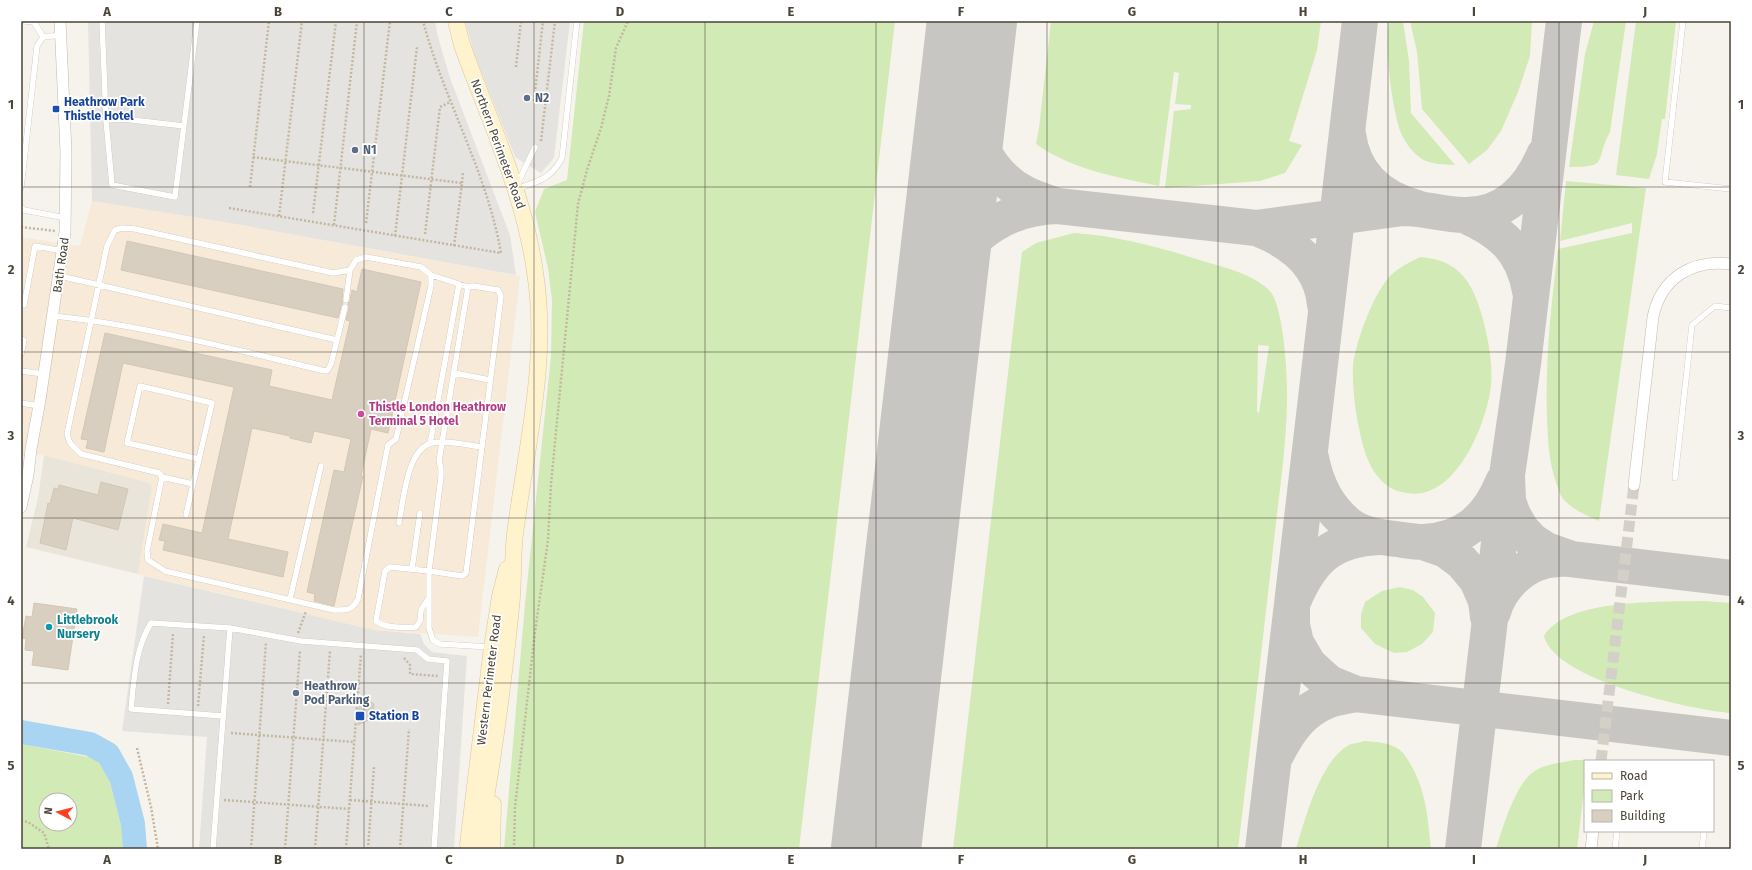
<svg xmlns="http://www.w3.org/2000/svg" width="1752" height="870" font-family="'Fira Sans',sans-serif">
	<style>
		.residential { fill: #eae5da }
		.commercial { fill: #f7ead8 }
		.green { fill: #d2eab5; fill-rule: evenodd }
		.parking { fill: #e5e3e0 }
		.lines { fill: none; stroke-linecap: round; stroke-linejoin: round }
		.river { stroke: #a9d4f2; stroke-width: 24 }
		.taxiway { stroke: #c8c6c3; stroke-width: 36 }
		.runway { stroke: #c8c6c3; stroke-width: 90 }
		.building { fill: #d8cfc1; stroke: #d3c7b4 }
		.street-tunnel { stroke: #d4d0c8; stroke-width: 11; stroke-dasharray: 11 5.5; stroke-linecap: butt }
		.lane-casing { stroke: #c2bbae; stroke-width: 6 }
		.street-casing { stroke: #c2bbae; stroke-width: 12 }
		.secondary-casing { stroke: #d6c79b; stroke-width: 17 }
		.path { stroke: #c4b79f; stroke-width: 2.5; stroke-dasharray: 2 2; stroke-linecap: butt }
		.lane { stroke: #fff; stroke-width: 5.5 }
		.street { stroke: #fff; stroke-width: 11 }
		.secondary { stroke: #fff3cd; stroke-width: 16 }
		.grid { fill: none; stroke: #4b4439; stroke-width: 1; stroke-opacity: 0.55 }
		.service-dot { fill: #5c6f8a; stroke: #fff; stroke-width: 1.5 }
		.transit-dot { fill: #1a4fb4; stroke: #fff; stroke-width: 1.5 }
		.hotel-dot { fill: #d1479c; stroke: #fff; stroke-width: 1.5 }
		.culture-dot { fill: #0f9aa8; stroke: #fff; stroke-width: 1.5 }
		.labels { text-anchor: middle; stroke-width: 3.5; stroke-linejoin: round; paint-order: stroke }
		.service-label { font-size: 12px; font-weight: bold; fill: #4e5e75; stroke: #fff; text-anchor: start }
		.transit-label { font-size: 12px; font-weight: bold; fill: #164399; stroke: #fff; text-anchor: start }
		.street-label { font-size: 12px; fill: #4b4439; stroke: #fff }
		.hotel-label { font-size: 12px; font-weight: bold; fill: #b23c85; stroke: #fff; text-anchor: start }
		.culture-label { font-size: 12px; font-weight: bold; fill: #0d838f; stroke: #fff; text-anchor: start }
		.neatline { fill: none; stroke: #4b4439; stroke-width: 1.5 }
		.grid-label { font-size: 13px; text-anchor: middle; font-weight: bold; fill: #4b4439 }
	</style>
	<rect width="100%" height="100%" fill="#f6f3ec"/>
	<path class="residential" d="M44,455L149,482L152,488L138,574L26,547L38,498Z"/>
	<path class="commercial" d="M92,201L224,222L520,276L478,637L374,630L138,574L152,488L149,483L44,455L21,456L24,425L21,424V237L80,246Z"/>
	<path class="green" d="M584,21H895L799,849H504L525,604L551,356L552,300L548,268L535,212L544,189L567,180Z
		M1051,21H1321L1317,50L1289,141L1302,145L1285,173L1260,181L1165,188L1174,111L1191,109V105L1175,104L1179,73L1174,72L1159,186C1116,177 1073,170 1036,144L1039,128Z
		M1389,21H1403L1409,61L1411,113L1455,165C1445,164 1432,165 1422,159C1414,154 1405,143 1401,133C1392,110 1384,45 1389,21Z
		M1410,21H1532L1530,56L1518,92L1501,131L1487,150L1469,164L1422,109L1417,52Z
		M1594,21H1626L1610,132C1594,162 1610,167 1569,167L1585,54Z
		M1636,21H1676L1665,119H1662L1657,154L1649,179L1616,175Z
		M1566,181L1646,188L1599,521C1586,515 1573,510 1563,499C1560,495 1559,490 1557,485C1549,464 1548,442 1547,419C1545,363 1551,305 1558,249L1632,233V223L1560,241Z
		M1074,233C1120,236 1162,248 1206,262C1227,268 1252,274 1269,290C1284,304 1288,381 1287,403C1286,452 1278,501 1273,549C1262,649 1250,749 1238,849H953L1022,252L1036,243ZM1258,345L1269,346L1259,413L1257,412Z
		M1420,257C1459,260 1472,281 1482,316C1488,338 1493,362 1491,385C1487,424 1455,502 1407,493C1392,491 1384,485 1375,473C1366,460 1362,443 1359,428C1355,411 1352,382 1353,365C1356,341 1374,291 1392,274C1400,267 1410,262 1420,257Z
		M1400,587L1413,590L1423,597L1435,613L1433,632L1422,644L1407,652L1394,653L1375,644L1361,628V614L1365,602L1382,591Z
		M1704,601L1731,603V713C1692,710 1554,680 1544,636C1566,598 1664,602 1704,601Z
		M1364,741C1375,742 1385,742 1395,747C1402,750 1407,758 1411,765C1426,791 1428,819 1431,849H1296C1305,819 1320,761 1349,745C1353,743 1360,743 1364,741Z
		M21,744L104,760L125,841L124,849H21ZM46,800H70V824H46Z
		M1574,760H1587L1585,761V782L1577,849H1496C1502,829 1515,786 1532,773C1543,764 1560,763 1574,760Z"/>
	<path class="parking" d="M88,21H435L438,37L450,78L510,235L516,275L224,222L92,201Z
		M465,21H570L554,158L541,173L515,157L474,53Z
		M144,576L374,630L420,634L424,644L432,652L467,656L454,849H199L207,737L122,731Z"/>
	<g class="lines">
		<path class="river" d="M21,732L90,744L108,754L121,777L133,824L135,849"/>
		<path class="taxiway" d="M1360,21L1292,604V625L1296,643L1309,665L1329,683L1356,694L1731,738
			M1564,21L1523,364L1507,475L1508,501L1513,515L1521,529L1532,541L1546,550L1569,558
			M963,91C973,132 984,172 1024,193C1035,199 1047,202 1058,206
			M1348,134C1353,175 1379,198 1417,208
			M1464,215C1501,231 1523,250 1530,291
			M1256,228L1403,208C1424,208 1444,215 1464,215C1504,216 1530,189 1544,155
			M937,320C943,305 945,288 951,273C970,230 1012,207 1058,206L1256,228C1291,241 1322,265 1325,305
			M1311,458C1316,484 1327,508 1349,525C1362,535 1380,537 1396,539C1404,540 1414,542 1423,542C1464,540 1488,519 1503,482
			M1423,542L1446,550L1462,562L1477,580L1486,601L1488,617
			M1545,556L1731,578
			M1493,612C1499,589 1520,567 1544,561C1552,559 1561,559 1569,558
			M1276,755C1288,731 1302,710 1329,700C1337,697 1348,696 1356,694
			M1263,849L1292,604C1310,560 1330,539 1380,537
			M1463,849L1505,492"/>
		<path class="runway" d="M876,849L972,21"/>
	</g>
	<path class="building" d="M127,241L343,289L342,300L343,303L341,306L338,318L121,270Z
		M362,269L421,282L388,433L371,429L361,476H363L334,606L314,601L315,594L307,592L334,470L344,472L351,439L314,431L311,443L290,438V436L252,428L228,539L288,552L283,577L163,550L165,541L159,540L163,524L202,533L234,387L123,363L104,452L86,448L88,440L81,439L105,333L272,370L269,386L332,400L350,321L346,320L349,308L348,304L350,301L352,290L357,292Z
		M101,482L128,489L118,530L73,518L66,550L40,543L48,503L50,504L54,488L58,489L59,485L98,495Z
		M34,603L77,609L68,670L32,665L34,651L25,650L26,639L22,638L26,616L32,617Z
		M360,697L374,704L373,718L358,725Z"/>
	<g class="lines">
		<path class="street-tunnel" d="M1601,761L1634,485"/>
		<g class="lane-casing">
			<path id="lane" d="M24,21L34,22L43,37
				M102,21L106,120
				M1683,21L1665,182L1731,189
				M184,126L123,119L106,120L112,185L175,197L197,21
				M517,185L535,147
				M21,188L37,46L43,37L61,35
				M516,189C537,182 551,179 562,158L577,21
				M21,207L24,210L66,218
				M122,228L135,229L333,273L350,270L356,260L366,257L421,267L431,275V286L396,439L388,445L358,599C352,611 346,610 334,610L165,571L148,560L147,551L162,477L159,473L81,454L70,443L67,434L107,246L115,230Z
				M431,275L468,287L473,286L498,290L501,296L466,573L462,576L429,571L441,477V469L439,461L468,287
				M346,300L350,270
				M21,304L24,305L35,246L63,251
				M53,316C143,325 232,349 321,370L327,371L331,364L337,340L60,276
				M21,339L24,340L21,354
				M337,340L345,307
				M21,371L44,374
				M454,373L490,380
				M21,403L39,406
				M430,444L459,284
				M162,477L193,484L199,459L127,443L140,386L212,403L199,459
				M1675,478L1692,325L1715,306L1731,308
				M186,515L193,484
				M399,523C403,502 407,448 432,443C448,440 466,445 482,447
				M412,569L420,513
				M290,599L321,466
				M428,599L421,610L420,621L416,627C405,628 385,628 376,621L385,571L390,567L429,571V628L433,640L440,644L490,647
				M223,716L131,709C134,680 135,649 151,623L230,628L301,641L417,650L428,659L447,661L434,849
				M213,849L230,628
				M1615,849L1617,831
				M1702,849L1704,831"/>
		</g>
		<g class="street-casing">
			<path id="street" d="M1634,485L1653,317C1661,278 1692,259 1731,264
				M21,507L28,475L31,449L40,400L65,232L66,152L60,21
				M1591,849L1593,831"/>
		</g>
		<g class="secondary-casing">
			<path id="secondary" d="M456,21L462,45C489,120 524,193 535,272C549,361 526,446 515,534C512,559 514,584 511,608C503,689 492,769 477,849
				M468,844L492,647L500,596L507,569
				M492,849L493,804"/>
		</g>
		<path class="path" d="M516,67L521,21
			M534,101L543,21
			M541,141L555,21
			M253,157L462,183L454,246
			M462,183L463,172
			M250,187L269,21
			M229,208L501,253C487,172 444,100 423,21
			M313,213L336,21
			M279,216L302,21
			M366,223L390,21
			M334,225L357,21
			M21,227L55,231
			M425,234L440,107L450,102
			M395,236L417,47
			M298,633L306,611
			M404,658L410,665V674L438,676
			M168,704L173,633
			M198,706L204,635
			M231,733L354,742
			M137,748L151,807L158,849
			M224,800L349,809
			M350,800L429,806
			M21,821L28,822L44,833L49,849
			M251,849L266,642
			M285,849L300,650
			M315,849L330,651
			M346,849L361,654
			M368,849L374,767
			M400,849L409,729
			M514,849L515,807L535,632L548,540L551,484L578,204L587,170L601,128L609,96L616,48L628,21"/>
		<use href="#lane" class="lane"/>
		<use href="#street" class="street"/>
		<use href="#secondary" class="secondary"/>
	</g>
	<path class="grid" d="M193,21V849M364,21V849M534,21V849M705,21V849M876,21V849M1047,21V849M1218,21V849M1388,21V849M1559,21V849M21,187H1731M21,352H1731M21,518H1731M21,683H1731"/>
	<g class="service-dot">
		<circle cx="527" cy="98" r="4"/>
		<circle cx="355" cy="150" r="4"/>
		<circle cx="296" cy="693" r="4"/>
	</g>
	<g class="transit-dot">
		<rect x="52" y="105" width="8" height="8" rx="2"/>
		<rect x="355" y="711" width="10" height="10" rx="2"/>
	</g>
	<circle class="hotel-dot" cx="361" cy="414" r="4"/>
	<circle class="culture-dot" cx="49" cy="627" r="4"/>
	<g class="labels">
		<g class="service-label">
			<text x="535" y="102">N2</text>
			<text x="363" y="154">N1</text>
			<text x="304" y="690">Heathrow<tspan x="304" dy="14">Pod Parking</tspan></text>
		</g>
		<g class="transit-label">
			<text x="64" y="106">Heathrow Park<tspan x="64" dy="14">Thistle Hotel</tspan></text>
			<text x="369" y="720">Station B</text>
		</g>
		<g class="street-label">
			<text transform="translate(498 144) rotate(70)" y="4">Northern Perimeter Road</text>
			<text transform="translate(61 265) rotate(-82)" y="4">Bath Road</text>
			<text transform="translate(489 680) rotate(-83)" y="4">Western Perimeter Road</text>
		</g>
		<g class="hotel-label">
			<text x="369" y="411">Thistle London Heathrow<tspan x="369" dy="14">Terminal 5 Hotel</tspan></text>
		</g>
		<g class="culture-label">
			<text x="57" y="624">Littlebrook<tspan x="57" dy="14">Nursery</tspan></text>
		</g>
	</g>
	<rect width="1752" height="870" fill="none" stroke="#ffffff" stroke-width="44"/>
	<rect x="1584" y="760" width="130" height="72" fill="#ffffff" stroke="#b7b4b0"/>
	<rect x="1592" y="773" width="20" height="6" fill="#fff3cd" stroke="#b7b4b0"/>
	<text x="1620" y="780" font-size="12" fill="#4b4439">Road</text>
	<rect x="1592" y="790" width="20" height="12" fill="#d2eab5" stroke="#b7b4b0"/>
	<text x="1620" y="800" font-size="12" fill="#4b4439">Park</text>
	<rect x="1592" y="810" width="20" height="12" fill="#d8cfc1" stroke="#b7b4b0"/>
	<text x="1620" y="820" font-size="12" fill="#4b4439">Building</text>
	<g transform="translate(58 812) rotate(277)"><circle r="19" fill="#ffffff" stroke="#b7b4b0"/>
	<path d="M0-3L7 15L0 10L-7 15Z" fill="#fc3f1d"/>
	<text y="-6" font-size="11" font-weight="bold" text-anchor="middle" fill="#4b4439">N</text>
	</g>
	<rect x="22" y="22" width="1708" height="826" class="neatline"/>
	<g class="grid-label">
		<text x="107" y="16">A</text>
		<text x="278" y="16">B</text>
		<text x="449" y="16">C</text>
		<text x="620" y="16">D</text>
		<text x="791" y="16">E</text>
		<text x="961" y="16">F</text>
		<text x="1132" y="16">G</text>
		<text x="1303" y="16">H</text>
		<text x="1474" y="16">I</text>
		<text x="1645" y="16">J</text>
		<text x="11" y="109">1</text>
		<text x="1741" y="109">1</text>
		<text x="11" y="274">2</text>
		<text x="1741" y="274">2</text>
		<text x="11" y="440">3</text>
		<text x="1741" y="440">3</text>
		<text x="11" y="605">4</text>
		<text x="1741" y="605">4</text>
		<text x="11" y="770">5</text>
		<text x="1741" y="770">5</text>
		<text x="107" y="864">A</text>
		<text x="278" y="864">B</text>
		<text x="449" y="864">C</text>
		<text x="620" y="864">D</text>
		<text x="791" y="864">E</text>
		<text x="961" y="864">F</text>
		<text x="1132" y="864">G</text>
		<text x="1303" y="864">H</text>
		<text x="1474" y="864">I</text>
		<text x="1645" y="864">J</text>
	</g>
</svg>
